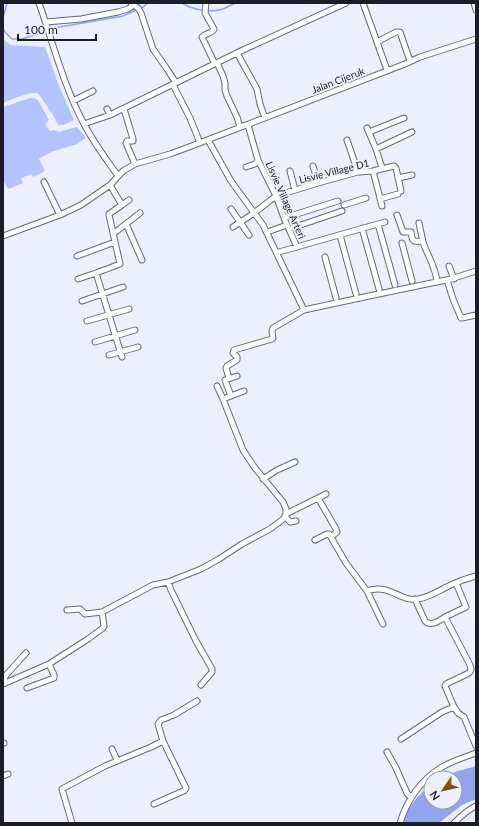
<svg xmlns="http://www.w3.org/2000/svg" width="479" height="826" font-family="Lato,sans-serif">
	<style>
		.green { fill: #b3c3ff }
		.water { fill: #93a4ee }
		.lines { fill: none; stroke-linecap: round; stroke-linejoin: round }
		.stream { stroke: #93a4ee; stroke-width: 1.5 }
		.street-casing { stroke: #616984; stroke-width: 7 }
		.street { stroke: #fff; stroke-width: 5 }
		.labels { text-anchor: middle; stroke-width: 4; stroke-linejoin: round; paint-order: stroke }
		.street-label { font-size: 10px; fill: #1a1d28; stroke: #ecf0fd }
	</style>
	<rect width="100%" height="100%" fill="#ecf0fd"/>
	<path class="green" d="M3,39L10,45L45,47L59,86L74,120C68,123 64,126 58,125L53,115L38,93C27,92 13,99 3,103Z
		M30,98H34L38,100L49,120L45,124L50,131L54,130L59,132L76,127L78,128L86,138L77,144L51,152L39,159L45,171L33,177L31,174L21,178L23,183L8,189L3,180V107Z"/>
	<path class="water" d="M476,766V799L462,805L439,823H404C406,809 419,793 431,786V802H455V778H445L455,772Z"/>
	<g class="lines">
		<path class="stream" d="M182,3C193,10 210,13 223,9C227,7 231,5 235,3
			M3,18L7,3
			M3,28L5,32L12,39H22L46,31
			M50,30L54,28L123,16L143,7L148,3"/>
		<g class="street-casing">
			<path id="street" d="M39,3C53,43 64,87 84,124C94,143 106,159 118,176
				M206,3L205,13L214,29C212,34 205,33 202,37L215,64
				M363,3L387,70
				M474,3L476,10
				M132,4L138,8L141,13L153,49L167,69L176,83
				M46,22L81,19L118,12L128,9L131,7L132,3
				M377,42L396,32H400L410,61
				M237,53L257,89L260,104L265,118
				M217,63L223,76L225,83V90L227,96L237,117L240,127
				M173,85L190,118L200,143
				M73,101L93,91
				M107,109L110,115
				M124,109L133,139V141H127L126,143L135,164
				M84,124L110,115L243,50L346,3
				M248,125L258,160L276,196L284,218L297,247
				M367,128L376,149L382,168
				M369,132L404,118
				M208,140L231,181L263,225L304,310
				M347,140L358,172
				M376,149L412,132
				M313,166L318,183
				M246,167L255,164L258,160
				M290,171L295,190
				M373,171L382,206
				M398,178L412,175
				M44,182L60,215
				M380,199L398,194
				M122,205L129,200
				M344,205L366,198
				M231,209L249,235
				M397,215L403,232H411L412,238L414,241L423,242C427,255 436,267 437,282
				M284,218L338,201
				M419,223L423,242
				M126,224L142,260
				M378,224L395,285
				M233,227L254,213L276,196L318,183L358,172L373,171L394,166L396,168L401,191
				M362,228L379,289
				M289,229L342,211
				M270,231L287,225
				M113,234L140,213
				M340,235L356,294
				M3,236L60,215L81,205L110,185L123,171L135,164L170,154L189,147L405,64L420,57L476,39
				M402,243L412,281
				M279,252L385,222
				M77,256L115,242
				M325,257L336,298
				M449,266L454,279
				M96,273L122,357
				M78,279L96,273L120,264L109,215V214L122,205L110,185
				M447,280L453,299L461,318H462L476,315
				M82,301L123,287
				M87,321L129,309
				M95,342L135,330
				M109,355L138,347
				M229,378L226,368L227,366L237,360V357L233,353L234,350L272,339L273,338L272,331L273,328L304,310L369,296L451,279L476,271
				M231,396L225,380L237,376
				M223,399L244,391
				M263,479L277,470L295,462
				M318,498L336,529L337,532L331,537L332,539L346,563L367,591C390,583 399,602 418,599C431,597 441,589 453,584C460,581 468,578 476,576
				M286,514L326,494
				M285,516L290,522L296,521
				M315,540L327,534H329L331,537
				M168,582L171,590L196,641L212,669V672L201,685
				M456,583L466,607L445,617L470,665L471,669L470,672L467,674L446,684L445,686L454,707L458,713L464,717L476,746
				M367,591L383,624
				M415,599L425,621C431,627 439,621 445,617
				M67,610L80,609L85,614L102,612L153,585L168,582L201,569L219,559L242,544L270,529L282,520L284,518L286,514V509L283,502L255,468L243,450L223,399L217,386
				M5,683L4,679L6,675L26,653
				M3,684L49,664L88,639L103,628L104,626L102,612
				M27,688L54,678V675L49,664
				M401,739L442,712L454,707
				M3,743H4
				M112,749L117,760
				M387,752L396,768L407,793L411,798
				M3,776L8,774
				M154,804L181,792L184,791L186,788L163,741L158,724L161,720L174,715L197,701
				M72,823L62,789L105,766L151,747L163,741
				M400,823C407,800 421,780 442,767C452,761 465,757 476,753
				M454,823C461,816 467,810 476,806"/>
		</g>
		<use href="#street" class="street"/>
	</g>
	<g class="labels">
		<g class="street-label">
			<text transform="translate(338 80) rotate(-21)" y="4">Jalan Cijeruk</text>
			<text transform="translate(334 171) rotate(-14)" y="4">Lisvie Village D1</text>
			<text transform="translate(286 200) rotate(66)" y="4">Lisvie Village Arteri</text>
		</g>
	</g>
	<rect width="479" height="826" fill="none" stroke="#1a1d28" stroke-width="8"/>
	<g transform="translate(443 790) rotate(236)"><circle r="19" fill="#ecf0fd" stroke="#989ca8"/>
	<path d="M0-3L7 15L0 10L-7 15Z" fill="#894f06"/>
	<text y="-6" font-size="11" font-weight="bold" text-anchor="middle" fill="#1a1d28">N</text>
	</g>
	<path d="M18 34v6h78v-6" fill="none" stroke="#1a1d28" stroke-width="2"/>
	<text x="24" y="34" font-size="12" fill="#1a1d28" stroke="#ecf0fd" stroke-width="3" paint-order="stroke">100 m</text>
</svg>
